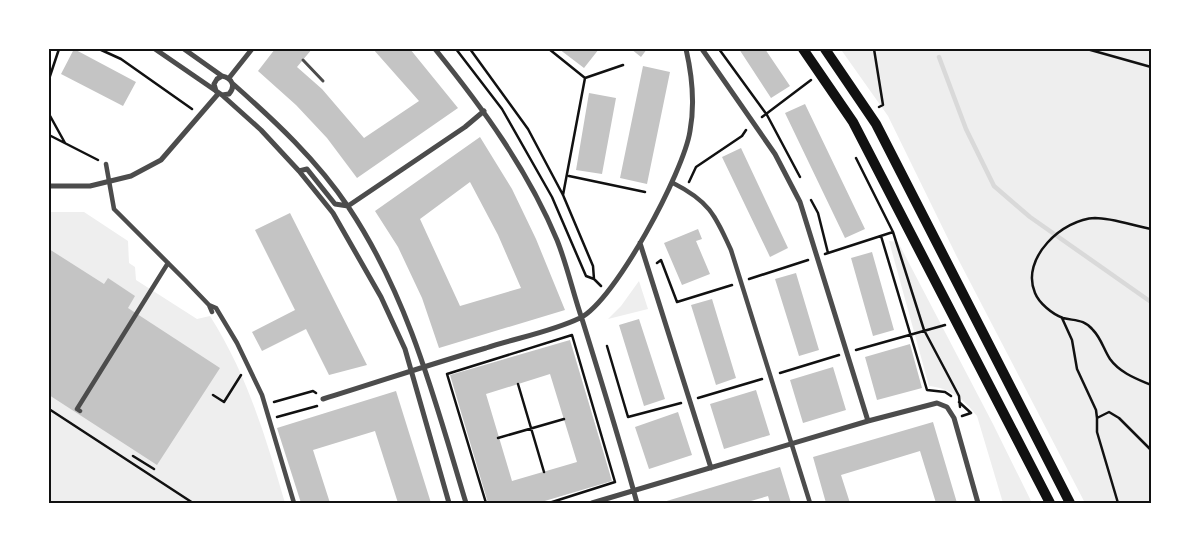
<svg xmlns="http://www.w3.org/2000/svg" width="1200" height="552" font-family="Montserrat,sans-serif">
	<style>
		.green { fill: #eee }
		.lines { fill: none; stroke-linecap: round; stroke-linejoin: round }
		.stream { stroke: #d9d9d9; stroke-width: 4.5 }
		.building { fill: #c4c4c4; fill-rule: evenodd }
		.path { stroke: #111; stroke-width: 2.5 }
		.service { stroke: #4c4c4c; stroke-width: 3 }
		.pedestrian { stroke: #4c4c4c; stroke-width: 4.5 }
		.minor { stroke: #4c4c4c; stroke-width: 5 }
		.secondary { stroke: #111; stroke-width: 10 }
		.neatline { fill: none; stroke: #111; stroke-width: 2 }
	</style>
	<rect width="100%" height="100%" fill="#fff"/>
	<path class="green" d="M844,49H1151V503H1085L957,257L888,116L842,51Z
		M49,212H84L128,241L129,263L135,267L136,280L197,319L210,316C247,374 266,438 285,503H49Z
		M889,241L898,242L993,424L1032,503H1003L977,416C964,399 950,388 929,386Z
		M639,281L648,309L608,319L621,306Z"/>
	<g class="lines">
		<path class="stream" d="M939,57L966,129L994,186L1030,217L1151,302"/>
	</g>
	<path class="building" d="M74,49L136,82L123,106L61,74Z
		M275,49H312L297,67L322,89L364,138L419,101L373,49H410L458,108L357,178L327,138L296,105L258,71Z
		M559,49H599L584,68Z
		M631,49H647L641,57Z
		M739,49H765L790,86L771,98Z
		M643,66L670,72L647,184L620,178Z
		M589,93L616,98L602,174L576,170Z
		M805,104L865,229L845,238L785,113Z
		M480,137L512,189L536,239L565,310L439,348L422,298L398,247L375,211ZM470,182L498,235L521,288L460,306L420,219Z
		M741,148L788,248L770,257L722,157Z
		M290,213L367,365L329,375L306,329L262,351L252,332L295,310L255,230Z
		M698,229L702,239L696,241L710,274L682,285L664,243Z
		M49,249L104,284L108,278L135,296L128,308L220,368L157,465L49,395Z
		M872,252L894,330L873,336L851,258Z
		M796,273L819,350L799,356L775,279Z
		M712,299L736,378L716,385L691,305Z
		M639,319L665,399L644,406L619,325Z
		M570,340L612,481L538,503H488L450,375ZM550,374L577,462L512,481L486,394Z
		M910,344L922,388L877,400L865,357Z
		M833,367L846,410L803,423L790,380Z
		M756,390L770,435L724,449L710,404Z
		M396,391L431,503H398L375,431L313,450L330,503H301L277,428Z
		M678,412L692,455L649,469L635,427Z
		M933,422L957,503H936L920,451L841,475L850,503H826L813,457Z
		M780,467L791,503H770L768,496L744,503H660Z"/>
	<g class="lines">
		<path class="path" d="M99,49L121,59L192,109
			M456,49L502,109L552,197L586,276L594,279
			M470,49L528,129L563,195L593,266L594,279L601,286
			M549,49L585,78L563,195
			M719,49L767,115L800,177
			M874,49L883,105L879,107
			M1087,49L1151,67
			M585,78L623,65
			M49,79L59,49
			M49,114L65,143
			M762,117L811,80
			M49,135L98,160
			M856,158L893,232L924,330L959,396L960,407
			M569,176L645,192
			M689,182L696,167L742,136L746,130
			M811,200L818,213L828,253
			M1151,229C1134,226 1113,218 1095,218C1063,219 1020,258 1035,293C1039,303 1052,314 1063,318C1075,321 1084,319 1093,330C1101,338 1104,350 1110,359C1120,373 1137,379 1151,385
			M881,236L927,390L945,392L951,396
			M825,254L893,232
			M657,263L661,260L677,302L732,285
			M749,279L808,260
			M1062,318L1072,340L1077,369L1096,410L1097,418
			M607,346L628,417L681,403
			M856,350L945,325
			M780,373L839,355
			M518,384L544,472
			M213,395L224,402L241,375
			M698,398L762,379
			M274,402L313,391L316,393
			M959,402L971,413L962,416
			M49,409L193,503
			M277,417L317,406
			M498,438L564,419
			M133,456L154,469
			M486,503L447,374L572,335L615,482L549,503
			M1118,503L1097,432V418L1109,412L1119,418L1151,450"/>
		<path class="service" d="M303,60L323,81"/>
		<path class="pedestrian" d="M106,164L114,209L185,280L209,305L212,312
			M673,183C709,201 715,215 731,250L810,503
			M209,305L216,308L237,343L262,395L294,503
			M80,411L77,409L168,263"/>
		<path class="minor" d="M155,49L222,95L261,130L299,171L333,213L381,297L405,349L449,503
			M184,49L222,76
			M435,49C482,107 528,170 557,240C567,265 573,293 582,319C601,380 620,441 637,503
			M702,49L775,154L800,202L868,421
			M229,78L252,49
			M232,83C275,121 317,160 349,208C409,298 435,401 466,503
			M216,91L214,84L217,79L222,76C232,78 236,86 229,94L222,95
			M299,171L307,169L335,204L348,206L465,127L484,111
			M49,186H90L131,176L161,160L218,94
			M640,243L711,468
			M323,399C378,382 431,364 486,348C516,338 551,332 580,318C615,301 684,171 690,131C695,104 692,75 686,49
			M592,503L868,421L937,403L947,407L954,418L978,503"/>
		<path class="secondary" d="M803,49L853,122L1050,503
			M825,49L876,124L1070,503"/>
	</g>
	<rect width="1200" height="552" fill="none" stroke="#ffffff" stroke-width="100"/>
	<rect x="50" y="50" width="1100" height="452" class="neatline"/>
</svg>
